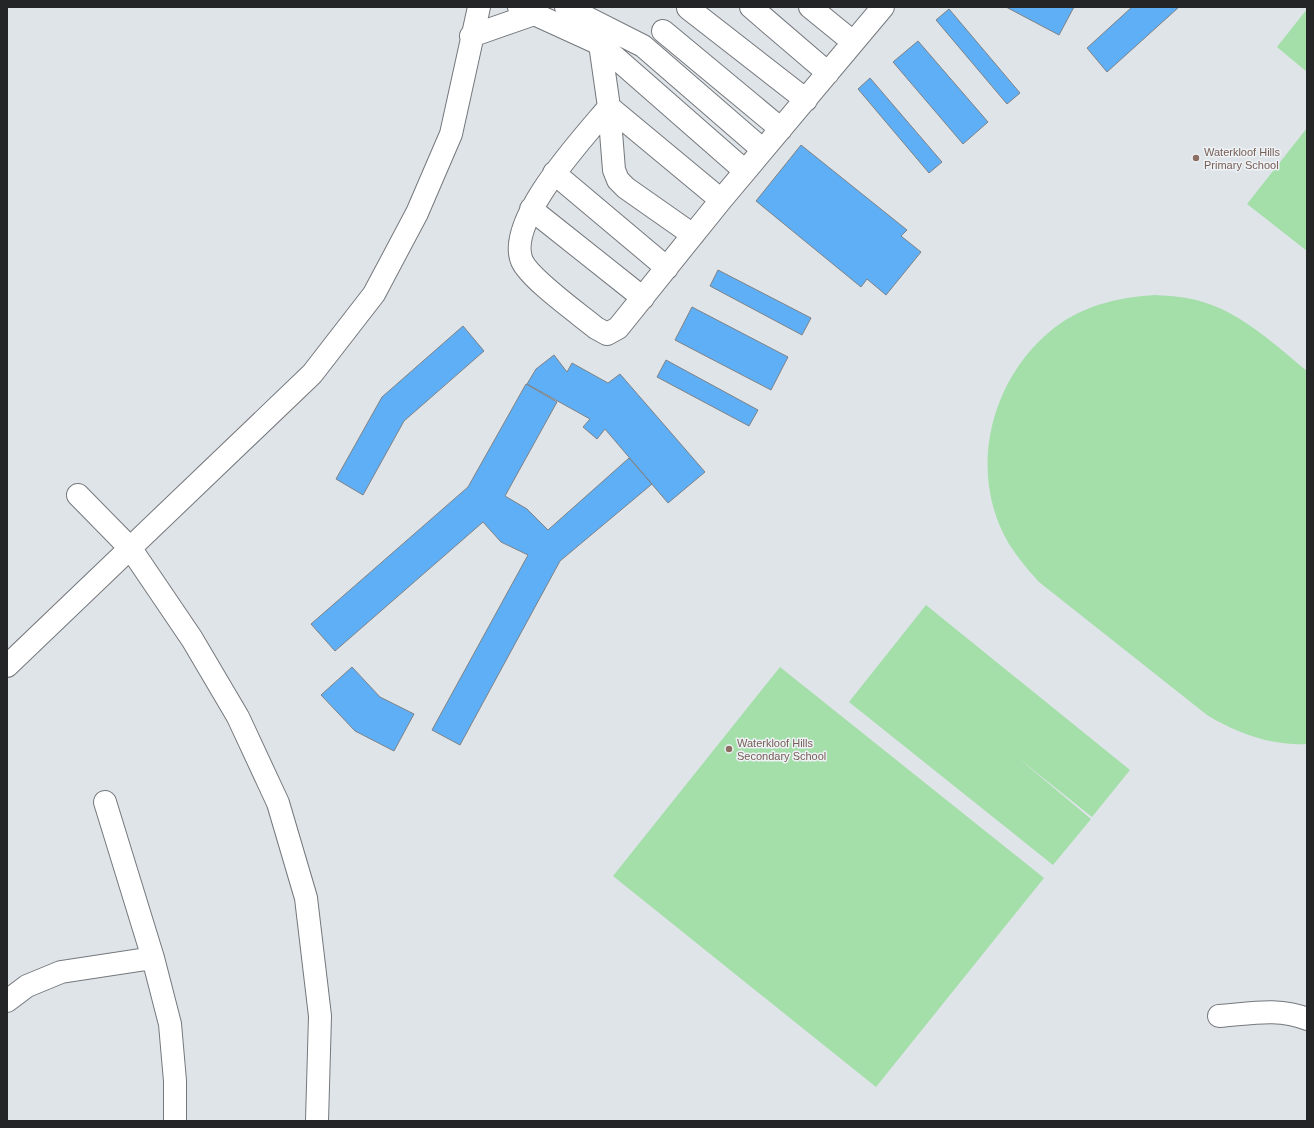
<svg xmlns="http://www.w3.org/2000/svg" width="1314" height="1128" font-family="Helvetica,sans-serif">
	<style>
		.green { fill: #a4dea9 }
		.building { fill: #5eaff5; stroke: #7e8286 }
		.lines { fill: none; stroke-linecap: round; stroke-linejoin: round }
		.minor-casing { stroke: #74787c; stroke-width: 24 }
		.minor { stroke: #fff; stroke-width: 22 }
		.education-dot { fill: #8d6e63; stroke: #edf2f6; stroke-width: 1.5 }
		.labels { text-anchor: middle; stroke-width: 3; stroke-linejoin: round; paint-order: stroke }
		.education-label { font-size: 11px; fill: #785e54; stroke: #edf2f6; text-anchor: start }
	</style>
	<rect width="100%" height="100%" fill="#dfe4e9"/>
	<path class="green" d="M1307,9V72L1277,47Z
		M1307,128V251L1247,204Z
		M1155,295C1171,296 1188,297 1203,302C1243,314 1275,345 1307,371V744C1271,746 1237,733 1207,715L1039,582C1028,570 1018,558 1009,544C965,470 992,371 1061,323C1089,304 1122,297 1155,295Z
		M926,605L1130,770L1092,817L1017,757L1091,819L1053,865L849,702Z
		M780,667L1044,878L876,1087L613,876Z"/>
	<path class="building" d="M1006,7H1074L1059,35Z
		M1132,7H1179L1107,72L1087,48Z
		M949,9L1020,93L1007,104L936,20Z
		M918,41L988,122L963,144L893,62Z
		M870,78L942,162L929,173L858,89Z
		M801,145L907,230L901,236L921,252L886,295L867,279L861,287L756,201Z
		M718,270L811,318L802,335L710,286Z
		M692,307L788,357L771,390L675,340Z
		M463,326L484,351L404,421L363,495L336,479L382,397Z
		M554,355L567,372L572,363L608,383L620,374L705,472L668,503L605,429L597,439L583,427L590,419L527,384L536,369Z
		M666,360L758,410L749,426L657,377Z
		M526,384L557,402L505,496L527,509L548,530L629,458L652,484L560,561L460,745L432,730L528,555L501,542L483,522L335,651L311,624L468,487Z
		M352,667L380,697L414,714L394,751L355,731L321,695Z"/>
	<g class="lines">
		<g class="minor-casing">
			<path id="minor" d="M519,7L600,44L745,171
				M566,7L643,46L763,150
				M751,7L828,73
				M810,7L853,42
				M688,8L806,100
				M663,31L781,129
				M471,36L534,14
				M600,44L609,107C585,136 505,221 522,261C530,279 579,314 596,328L607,334L618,328L721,200L883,7
				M609,107L614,170L618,180L626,188L693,235
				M609,107L721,200
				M554,173L667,268
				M531,209L643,298
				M78,495L131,549L192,639L238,717L278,803L306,898L320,1016L317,1121
				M7,666L312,374L374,294L417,213L451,134L479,7
				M105,802L153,958L170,1024L175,1081V1121
				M7,1001L27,986L61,972L153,958
				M1219,1016C1248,1014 1279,1007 1307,1019"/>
		</g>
		<use href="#minor" class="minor"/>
	</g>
	<g class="education-dot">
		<circle cx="1196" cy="158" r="4"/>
		<circle cx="729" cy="749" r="4"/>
	</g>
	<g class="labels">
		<g class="education-label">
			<text x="1204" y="156">Waterkloof Hills<tspan x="1204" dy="13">Primary School</tspan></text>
			<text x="737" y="747">Waterkloof Hills<tspan x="737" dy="13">Secondary School</tspan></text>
		</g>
	</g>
	<rect width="1314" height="1128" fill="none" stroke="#232527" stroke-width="16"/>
</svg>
